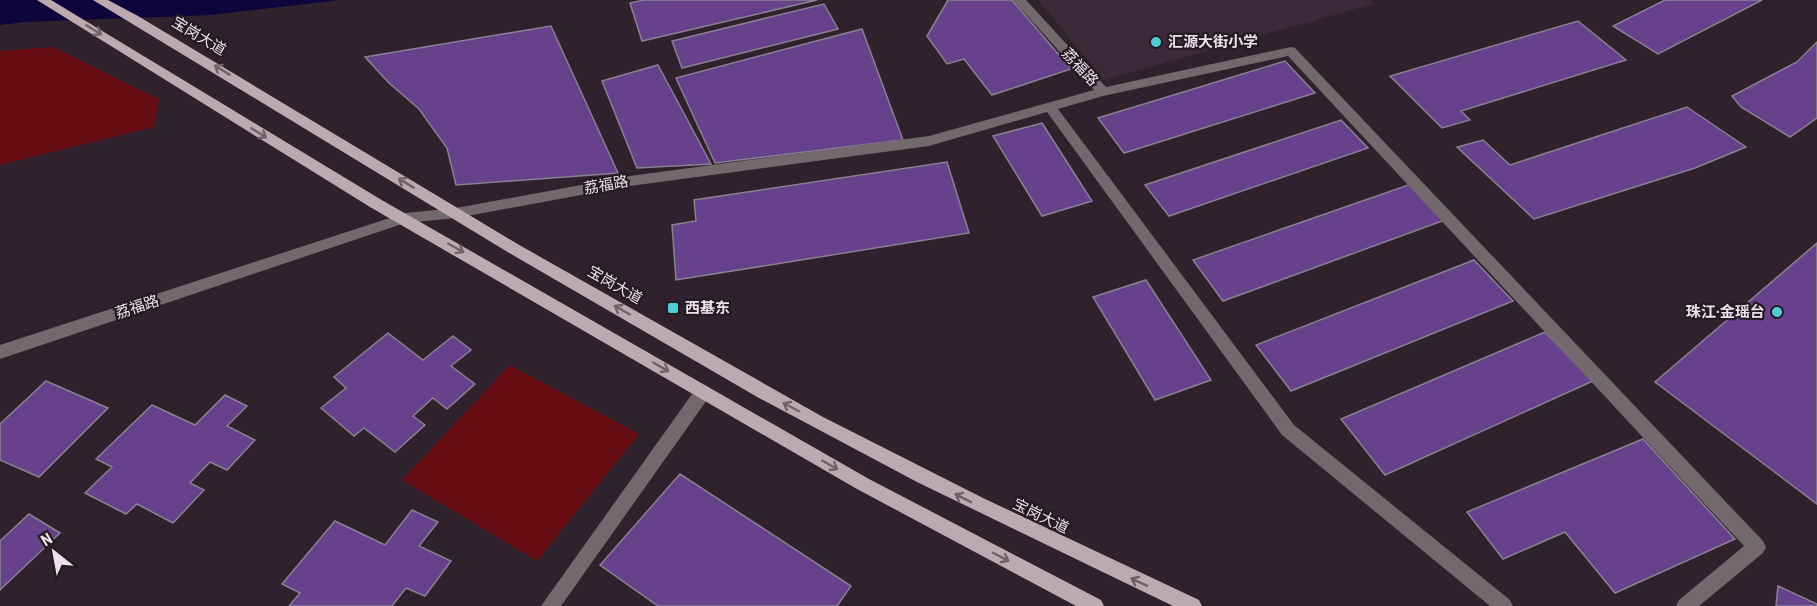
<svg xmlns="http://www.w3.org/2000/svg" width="1817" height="606" font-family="'Roboto Condensed','Noto Sans SC',sans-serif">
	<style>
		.built { fill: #3c2a39 }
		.green { fill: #670d14 }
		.water { fill: #0f053d }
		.building { fill: #67418c; stroke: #888191; stroke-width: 1.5 }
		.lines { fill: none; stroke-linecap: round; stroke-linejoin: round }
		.minor { fill: #71696b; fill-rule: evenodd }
		.major { fill: #bdaab0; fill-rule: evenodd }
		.oneway { stroke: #71626a }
		.poi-dot { fill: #51ccd4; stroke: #251923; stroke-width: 2 }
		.labels { text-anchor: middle; stroke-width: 4.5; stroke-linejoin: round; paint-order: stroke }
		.street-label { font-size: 15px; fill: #ebe3e9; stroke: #251923 }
		.poi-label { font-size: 15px; font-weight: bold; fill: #ebe3e9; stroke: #251923; text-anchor: start }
	</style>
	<rect width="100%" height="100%" fill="#2f222d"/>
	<path class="built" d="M1038,0H1370L1373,4L1104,80Z"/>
	<path class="green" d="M52,47L159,99L154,127L0,165V51Z
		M510,365L639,434L537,561L402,480Z"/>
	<path class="water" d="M0,0H340L211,15L25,22L0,25Z"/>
	<path class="building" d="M644,0H817L642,41L630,3Z
		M948,0H1012L1071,69L992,95L964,59L947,64L927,36Z
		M1665,0H1762L1658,54L1613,26Z
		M824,4L838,29L682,68L672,41Z
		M1578,21L1626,60L1461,111L1470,120L1442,128L1390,76Z
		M551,26L618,173L456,185L447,148L419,109L389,83L365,57Z
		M862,29L903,140L715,163L676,78Z
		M1817,42V118L1790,137L1741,107L1732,96L1797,62Z
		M1285,61L1315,93L1124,153L1098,118Z
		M658,65L711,164L637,168L602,81Z
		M1687,107L1746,147L1695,168L1534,219L1457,147L1483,140L1510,165Z
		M1341,120L1368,148L1169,216L1145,185Z
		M1042,123L1092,201L1042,216L993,136Z
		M947,162L969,233L676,280L672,225L696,221L694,200Z
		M1411,184L1445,220L1223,301L1193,260Z
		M1817,243V504L1655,382Z
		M1474,260L1513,301L1291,391L1256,345Z
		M1146,280L1211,380L1155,400L1093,297Z
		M1545,332L1593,381L1385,475L1341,419Z
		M388,333L423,360L453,336L471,350L451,366L475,384L447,409L433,398L413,416L425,425L395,452L364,428L354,436L321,408L346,388L334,377Z
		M46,381L108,408L39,477L0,460V424Z
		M225,395L247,406L227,426L255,440L227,470L210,462L190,483L204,490L173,523L137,504L126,514L85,493L112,467L96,459L152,405L195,425Z
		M1643,439L1735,539L1615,593L1565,532L1503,559L1467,512Z
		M680,474L851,586L837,606H658L600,565Z
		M412,510L438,522L419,546L451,561L425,596L406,588L392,606H289L300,593L282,584L335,521L385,545Z
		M29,514L60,533L0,590V541Z
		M1778,586L1817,604V606H1776Z"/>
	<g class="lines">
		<path class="minor" d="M1013,0H1026L1106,87L1291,47L1295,48L1763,541L1766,547L1763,553L1699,606H1676L1679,600L1744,546L1288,56L1103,96L1058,109L1294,425L1510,600L1513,606H1490L1282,435L1047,112L929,146L630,186L456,218L405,223L0,359V345L405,213L456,208L630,176L929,136L1094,90Z
			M703,385L709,387L711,392L709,397L561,606H541L697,387Z"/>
		<path class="major" d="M37,0H51L380,199L869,479L1101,600L1104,606H1076L857,489L370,207Z
			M93,0H108L138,16L521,246L823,417L983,498L1199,600L1202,606H1173L917,482L759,398L511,254Z"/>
	</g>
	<defs><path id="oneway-shaft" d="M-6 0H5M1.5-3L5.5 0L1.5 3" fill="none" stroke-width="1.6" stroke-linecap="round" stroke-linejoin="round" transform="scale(1.5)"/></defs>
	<g class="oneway">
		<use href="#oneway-shaft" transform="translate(94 30) rotate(32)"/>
		<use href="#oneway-shaft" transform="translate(222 70) rotate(-148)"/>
		<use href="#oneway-shaft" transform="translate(259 133) rotate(32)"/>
		<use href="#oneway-shaft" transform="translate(406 183) rotate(-149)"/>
		<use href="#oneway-shaft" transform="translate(456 248) rotate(30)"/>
		<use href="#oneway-shaft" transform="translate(622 310) rotate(-150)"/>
		<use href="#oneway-shaft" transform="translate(661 367) rotate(30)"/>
		<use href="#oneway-shaft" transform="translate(791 407) rotate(-152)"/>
		<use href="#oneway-shaft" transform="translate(830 465) rotate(30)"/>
		<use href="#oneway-shaft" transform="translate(963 498) rotate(-153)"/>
		<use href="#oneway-shaft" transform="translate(1001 557) rotate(28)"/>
		<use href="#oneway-shaft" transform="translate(1139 582) rotate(-155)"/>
	</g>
	<g class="poi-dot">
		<circle cx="1156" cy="42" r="6"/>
		<rect x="667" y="302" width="12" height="12" rx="3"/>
		<circle cx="1777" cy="312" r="6"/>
	</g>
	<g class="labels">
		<g class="street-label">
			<text transform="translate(199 36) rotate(31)" y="5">宝岗大道</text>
			<text transform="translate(1080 67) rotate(47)" y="5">荔福路</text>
			<text transform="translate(606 185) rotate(-10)" y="5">荔福路</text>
			<text transform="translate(615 285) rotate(30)" y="5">宝岗大道</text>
			<text transform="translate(137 307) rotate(-18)" y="5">荔福路</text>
			<text transform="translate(1041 516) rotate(26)" y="5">宝岗大道</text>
		</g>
		<g class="poi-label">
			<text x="1168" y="47">汇源大街小学</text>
			<text x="685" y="313">西基东</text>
			<text x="1765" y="317" text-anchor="end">珠江·金瑶台</text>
		</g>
	</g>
	<g transform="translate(54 552) rotate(329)" stroke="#251923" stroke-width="4.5" paint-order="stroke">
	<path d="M0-4.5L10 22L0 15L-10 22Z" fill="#ebe3e9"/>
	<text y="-9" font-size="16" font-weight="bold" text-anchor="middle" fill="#ebe3e9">N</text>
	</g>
</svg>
